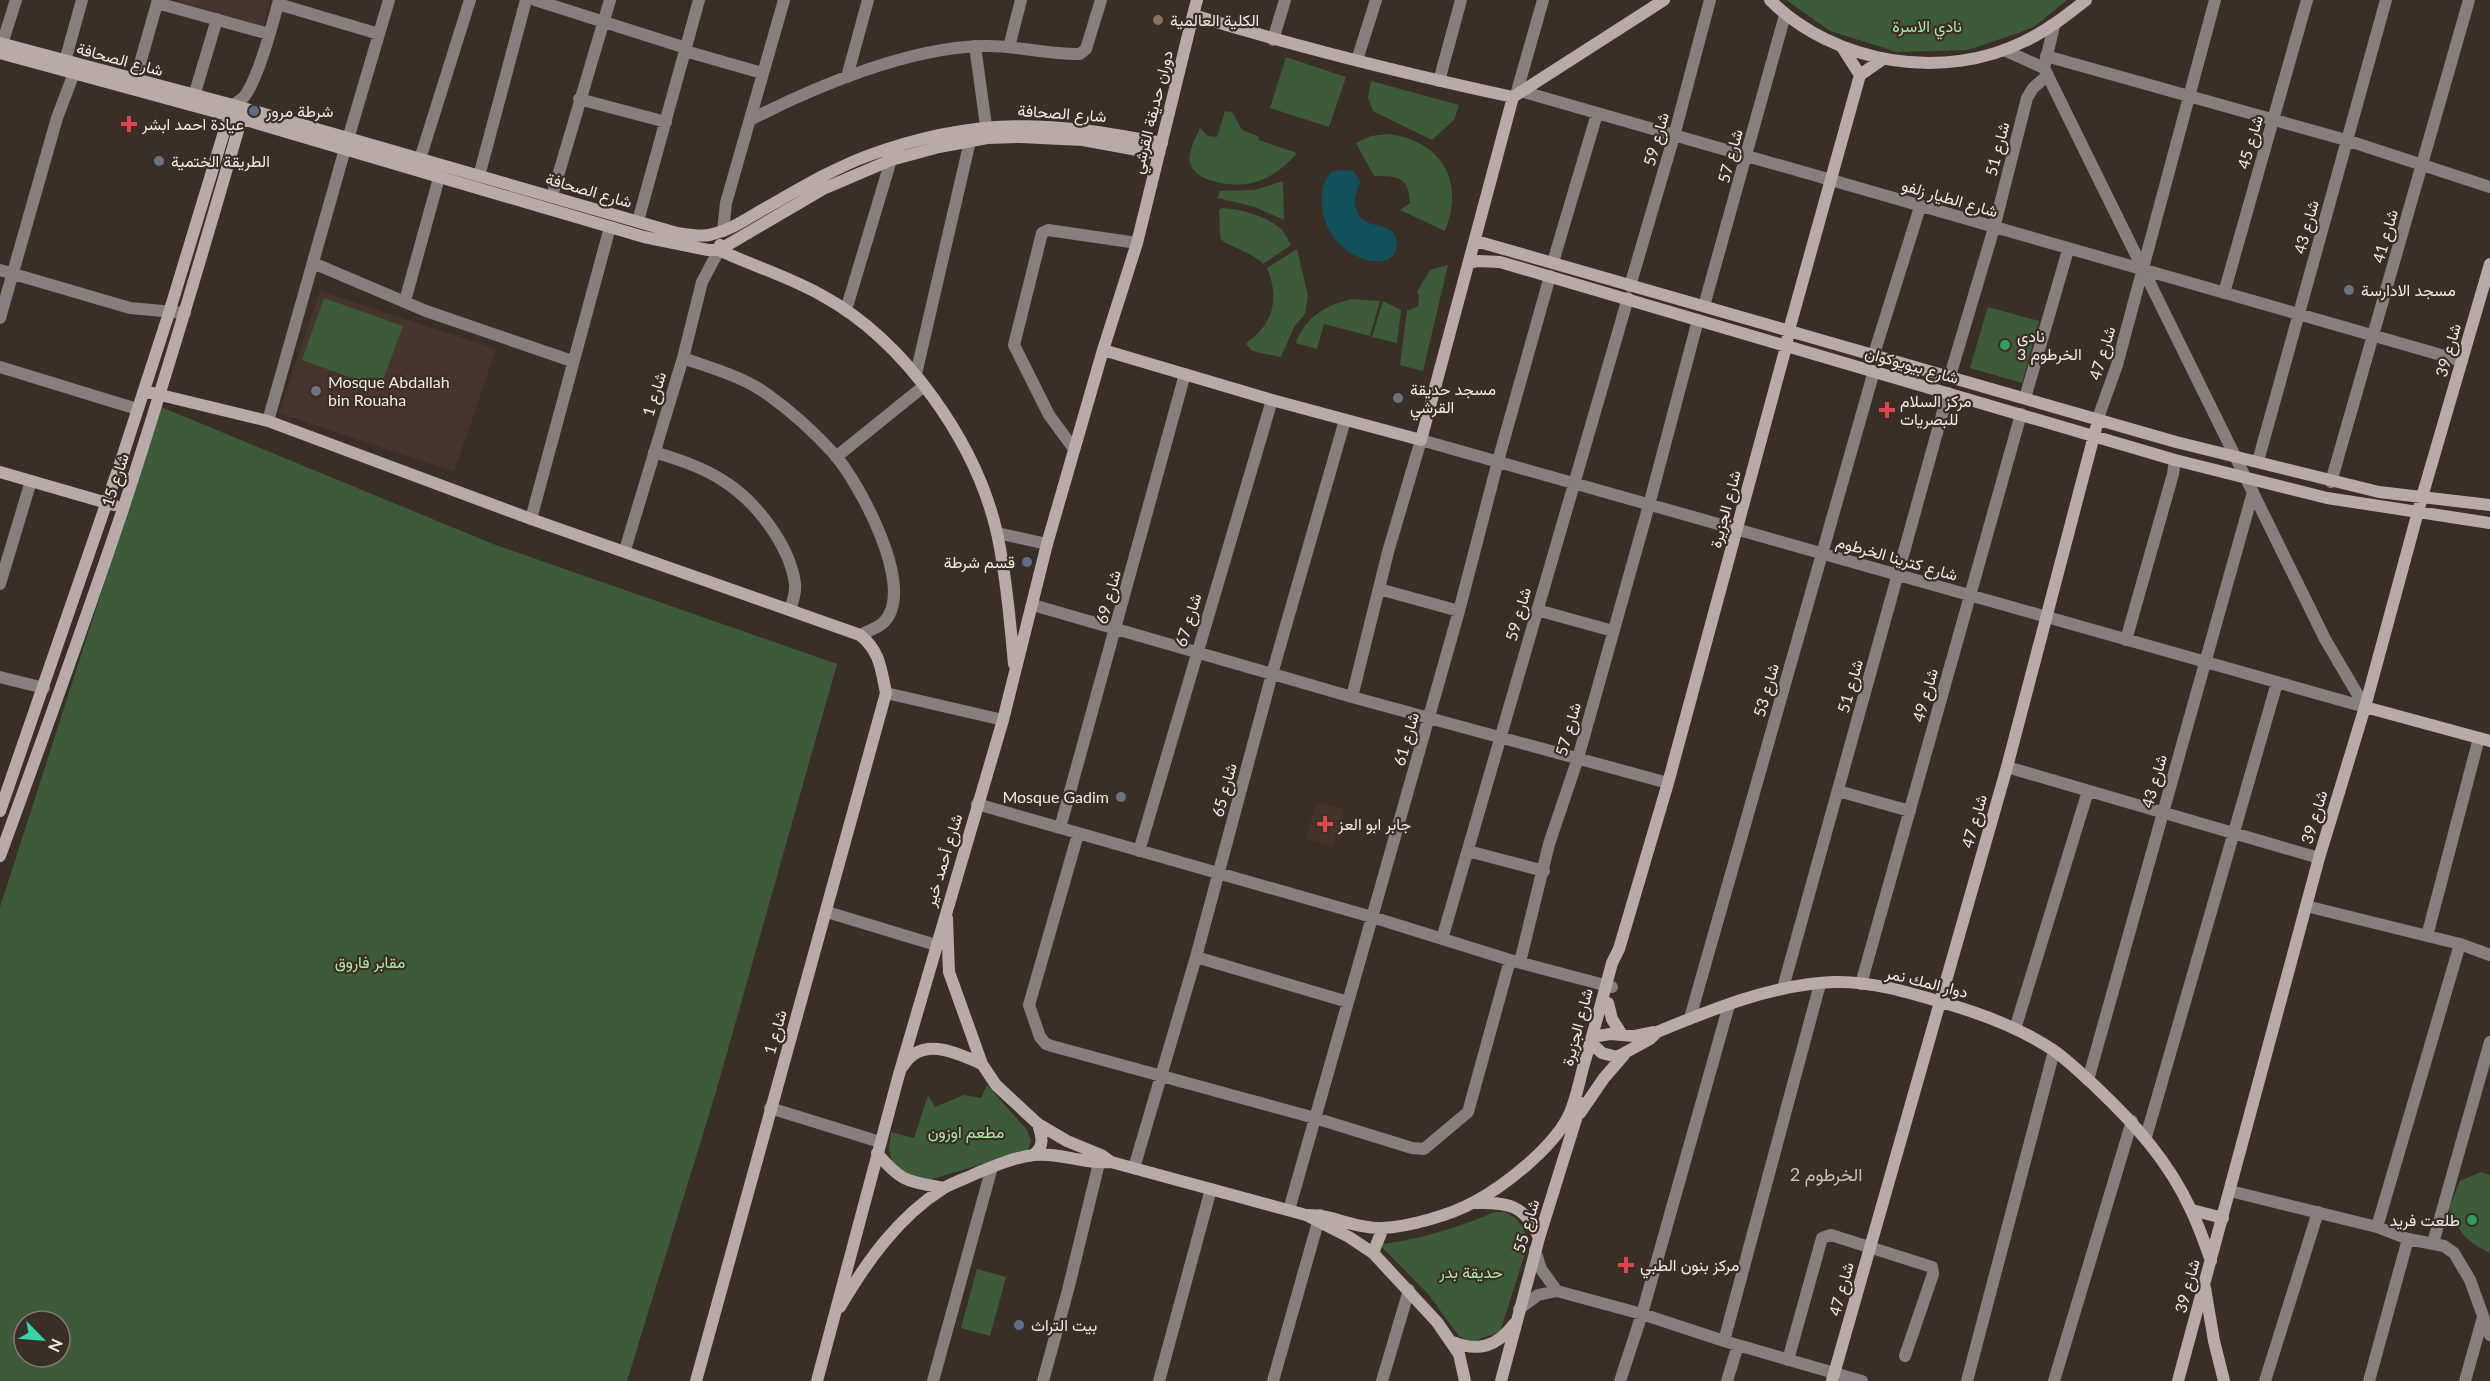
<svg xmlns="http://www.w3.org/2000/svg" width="2490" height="1381" font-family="Lato,Vazirmatn,sans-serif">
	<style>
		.built { fill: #443427 }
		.education { fill: #47342f }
		.green { fill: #3e5b39; fill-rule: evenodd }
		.water { fill: #12515b }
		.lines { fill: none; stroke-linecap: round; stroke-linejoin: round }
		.street { stroke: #877f7e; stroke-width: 12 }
		.secondary { stroke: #b7aaa8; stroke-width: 12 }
		.education-dot { fill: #8d6e63; stroke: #3a2f27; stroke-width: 2 }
		.service-dot { fill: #5c6f8a; stroke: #3a2f27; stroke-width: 2 }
		.health-dot { fill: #e0444e; stroke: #3a2f27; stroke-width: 2 }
		.worship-dot { fill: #6b7280; stroke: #3a2f27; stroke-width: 2 }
		.leisure-dot { fill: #2e9e5b; stroke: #3a2f27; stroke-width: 2 }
		.labels { text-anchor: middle; stroke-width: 4.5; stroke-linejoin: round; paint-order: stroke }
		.poi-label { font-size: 16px; fill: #f1e9e4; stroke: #3a2f27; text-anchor: start }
		.park-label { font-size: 16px; fill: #ade6a3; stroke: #3a2f27 }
		.street-label { font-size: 16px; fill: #f1e9e4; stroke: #3a2f27 }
		.neighbourhood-label { font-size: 18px; fill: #cbbeb3; stroke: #3a2f27 }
	</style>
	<rect width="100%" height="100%" fill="#3a2f27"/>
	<path class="built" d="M1316,802L1344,809L1333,847L1306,839Z"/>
	<path class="education" d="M179,0H270L262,31L178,5Z
		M320,291L496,349L454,472L279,413Z"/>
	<path class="green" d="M1786,0H2067L2035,26L2021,32L1968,50L1897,52L1830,31Z
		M1286,57L1346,77L1329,127L1270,108Z
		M1371,81L1459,105L1454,120L1432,140L1373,111L1368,98Z
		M1225,111L1232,112L1242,130L1258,136L1259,140L1297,153C1274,180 1246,192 1210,180C1202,178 1192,172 1190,163C1187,154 1196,137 1200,128L1208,136L1217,137Z
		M1388,134C1442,141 1465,181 1445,231L1400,210L1410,203C1409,176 1397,176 1374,176L1356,143L1371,136Z
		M1283,181L1284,220L1255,207L1218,198L1220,191L1255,190Z
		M1222,208C1240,209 1267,216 1281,229C1285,233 1288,240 1291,245L1263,264C1254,253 1223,244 1221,239C1219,231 1220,218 1219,210Z
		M1297,249L1308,296L1305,314L1294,327L1281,357L1252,351L1246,344C1250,339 1256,336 1260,331C1277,312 1276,290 1267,268Z
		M1448,265L1423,371L1400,365L1407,311L1418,306L1419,296L1417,292L1430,270Z
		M324,298L403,326L380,388L302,360Z
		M1353,299L1380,301L1370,336L1324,324L1317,349L1296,343C1305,317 1327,304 1353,299Z
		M1383,301L1401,310L1397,343L1372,337Z
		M1988,307L2039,321L2022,383L1970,368Z
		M161,407L493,544L837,664L715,1095L627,1381H0V907ZM24,1321H60V1357H24Z
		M987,1085L1027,1130L1031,1141L1028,1150L926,1181L905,1175L893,1165L889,1150L891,1132L914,1138L928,1095L935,1107L964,1095L981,1098Z
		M2481,1172L2490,1175V1253C2467,1242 2459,1233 2449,1209L2460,1181Z
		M1495,1212H1504L1514,1217L1523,1227L1528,1244L1500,1332L1471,1342L1459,1336L1428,1294L1382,1247L1383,1244C1423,1239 1458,1227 1495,1212Z
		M977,1269L1006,1277L990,1336L961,1328Z"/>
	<path class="water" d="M1343,170L1354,171L1361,184L1358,185C1357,192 1354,199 1355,205C1361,232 1385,220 1395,235C1410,279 1327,267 1322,205C1321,192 1323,179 1333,171Z"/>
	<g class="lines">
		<path class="street" d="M535,0L686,48
			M157,3L269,34
			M278,4L379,34
			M2054,26L2044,68L2325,639L2365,707
			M1273,40L1285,0
			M2,44L16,0
			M975,46L986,126
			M1009,47L1021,0
			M2004,50L2044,68
			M685,51L762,73
			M2046,56L2346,140L2490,187
			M1357,60L1376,0
			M65,61L82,0
			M847,77L868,0
			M135,81L158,0
			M1439,81L1461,0
			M1524,92L2462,361
			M1516,95L1543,0
			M194,96L217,19
			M579,99L666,122
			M233,105C236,103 241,100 244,97C258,80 273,23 279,0
			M750,120C816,86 910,47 984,46C1016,45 1048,55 1080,54L1086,49L1101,0
			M348,139L389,0
			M420,159L470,0
			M479,176L526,0
			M552,196L610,0
			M638,221L699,0
			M723,231L726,203L784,0
			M1553,262L1597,114
			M313,263L426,311L572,361
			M0,270L130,308L185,313
			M1630,286L1674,136L1710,0
			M2224,293L2307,0
			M405,301L442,167
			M1704,306L1785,15
			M846,310L891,160
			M0,318L57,118L74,73
			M1874,354L1920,207
			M683,358C711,368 742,376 767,394C791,411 815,433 835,455C859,483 917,588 884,622C878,628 868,631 860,635
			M0,367L137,409
			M916,374L970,141
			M1950,376L1994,228L2027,98L2033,88L2048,75
			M2025,398L2068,250
			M2098,418L2117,365L2215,0
			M268,421L345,149
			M1074,449L1049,415L1014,345L1042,233L1048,230L1137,243
			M654,452C677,459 702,467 722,480C755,500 789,544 795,583C796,592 793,601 790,610
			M836,457L924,386
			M2258,461L2386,0
			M2331,482L2469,0
			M531,519L610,227
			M997,533L1047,544
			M625,550L683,358L702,282L719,250
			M0,584L31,481
			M1379,589L1459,611
			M1033,605L1352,697L1668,783
			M1537,610L1613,631
			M2126,640L2173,474L2175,460
			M0,677L44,688
			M886,693L1003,720
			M1352,697L1388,552L1421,440L2365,707
			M2007,767L2319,858
			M1838,791L1910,811
			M977,804L1372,917L1510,960L1612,987
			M1060,828L1185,374
			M1078,834L1029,1005L1040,1037L1046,1044L1052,1046L1315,1118L1412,1148L1424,1149L1468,1112L1510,960
			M1139,851L1272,400
			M1468,851L1544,871
			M2306,906L2460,944L2490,955
			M827,912L936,945
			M2427,936L2479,738
			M1442,939L1628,298
			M1196,957L1348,1002
			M1520,962L1549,844L1578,758L1649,505L1698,320
			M1861,984L2021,414
			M1783,988L1948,393
			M1690,1018L1874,371
			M2015,1029L2088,791
			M2088,1080L2253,492
			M770,1108L880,1142
			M2146,1137L2277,683
			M1134,1168L1196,957L1272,674L1345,420
			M2230,1191L2377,1227L2408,1239L2444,1246L2454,1253L2470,1280L2490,1335
			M1289,1210L1459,611L1498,461L1550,276
			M2377,1227L2460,944
			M2433,1243L2490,1042
			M1535,1250L1541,1269L1557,1291
			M1519,1309L1538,1295L1557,1291L1642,1314L1724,1341L1862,1381
			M1724,1341L1820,984
			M1788,1360L1822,1238L1831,1235L1932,1267L1933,1274L1905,1356
			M933,1381L992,1167
			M1043,1381L1068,1290L1101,1155
			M1159,1381L1211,1189
			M1273,1381L1320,1215
			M1382,1381L1409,1290
			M1620,1381L1642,1314L1729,1005
			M1727,1381L1738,1345
			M1967,1381L2054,1051
			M2054,1381L2132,1121
			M2265,1381L2318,1212
			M2369,1381L2408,1239
			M2465,1381L2483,1317"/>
		<path class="secondary" d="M1770,0C1834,64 1944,82 2025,41C2048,30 2067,15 2086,0
			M1193,15C1298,47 1406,74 1513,97L1421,440L1272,400L1103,350L1137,243Z
			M1193,15L1197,0
			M0,43L233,105L677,233C687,234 699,237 709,235C729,231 745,220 762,210C796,191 830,170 867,156C976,116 1050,121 1162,143
			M1842,47L1860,75
			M0,53L242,119L644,237L708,250H719L823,189L891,160L939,147L987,138L1020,137L1083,140L1159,154
			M1513,97L1664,0
			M1476,241L2176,442L2379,492L2490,505
			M720,245L719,250C753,266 790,277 823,296C905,341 976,442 997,533C1006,575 1010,621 1014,664
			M1469,263L1478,261L1500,262L2175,460L2327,498L2490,523
			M144,391L268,421L531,519L860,635C880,651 881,669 886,693L696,1381
			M0,472L114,505
			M2365,707L2490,741
			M0,811L122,458L169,313L231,109
			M0,856C42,741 84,625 123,509C166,378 205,245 243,113
			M947,918L949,972L982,1064L996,1085L1038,1124L1067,1141L1101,1155L1111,1162L1306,1215L1349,1237L1373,1253L1437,1322L1459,1354L1465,1381
			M1608,1003L1612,1019L1622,1035
			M1592,1037L1610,1034L1634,1036L1653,1032
			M1590,1042L1602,1053L1617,1057L1650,1039L1657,1032C1713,1009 1773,984 1835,982C1870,981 1908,992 1941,1002C1980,1013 2019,1027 2053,1050C2069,1061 2084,1076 2098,1089C2135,1124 2169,1162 2191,1210C2199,1226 2205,1244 2211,1261
			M903,1066C922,1035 957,1053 982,1064
			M1580,1113L1604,1078L1624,1055
			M877,1153C902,1183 908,1181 944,1188
			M1033,1155C1045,1147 1042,1137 1038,1124
			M1474,1203C1507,1202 1525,1204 1539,1238
			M2192,1210L2223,1218
			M1306,1215C1332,1214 1355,1229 1382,1228C1408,1227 1451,1215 1474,1202C1505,1186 1552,1148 1568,1117C1576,1101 1579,1082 1584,1064C1594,1031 1603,997 1612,963L1619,949L1668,783L1786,347L1789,330L1860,75L1883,59
			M1373,1253L1383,1228
			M2205,1288L2214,1341L2224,1381
			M840,1307C867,1261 898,1217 944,1188C954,1182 967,1178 977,1173C994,1166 1015,1157 1034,1155C1060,1152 1087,1165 1111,1162
			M1453,1342C1478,1352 1497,1347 1514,1324
			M817,1381L898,1078L1003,720L1047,544L1103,350
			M1501,1381L1539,1238L1581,1103
			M1832,1381L2007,767L2096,428
			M2178,1381L2319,858L2365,707L2422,497L2490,264"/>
	</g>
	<circle class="education-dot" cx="1158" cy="20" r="6"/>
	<g class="service-dot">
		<circle cx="254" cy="111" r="6"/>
		<circle cx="1027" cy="562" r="6"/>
		<circle cx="1019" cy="1325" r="6"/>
	</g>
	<g class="health-dot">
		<path d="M126 115h6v6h6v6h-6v6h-6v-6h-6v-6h6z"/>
		<path d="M1884 401h6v6h6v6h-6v6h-6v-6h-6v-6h6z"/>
		<path d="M1322 815h6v6h6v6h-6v6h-6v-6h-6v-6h6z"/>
		<path d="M1623 1256h6v6h6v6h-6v6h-6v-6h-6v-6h6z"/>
	</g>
	<g class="worship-dot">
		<circle cx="159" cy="161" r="6"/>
		<circle cx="2349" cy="290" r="6"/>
		<circle cx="316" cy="391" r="6"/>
		<circle cx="1398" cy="398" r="6"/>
		<circle cx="1121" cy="797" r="6"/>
	</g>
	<g class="leisure-dot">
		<circle cx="2005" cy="345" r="6"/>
		<circle cx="2472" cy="1220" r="6"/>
	</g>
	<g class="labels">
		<g class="poi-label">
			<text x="1170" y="26">الكلية العالمية</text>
			<text x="266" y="117">شرطة مرور</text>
			<text x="142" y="130">عيادة احمد ابشر</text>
			<text x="171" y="167">الطريقة الختمية</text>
			<text x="2361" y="296">مسجد الادارسة</text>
			<text x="2017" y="342">نادي<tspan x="2017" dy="18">الخرطوم 3</tspan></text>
			<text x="328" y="388">Mosque Abdallah<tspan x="328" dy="18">bin Rouaha</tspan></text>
			<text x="1410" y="395">مسجد حديقة<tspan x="1410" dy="18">القرشي</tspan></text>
			<text x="1900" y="407">مركز السلام<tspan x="1900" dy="18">للبصريات</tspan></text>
			<text x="1015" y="568" text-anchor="end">قسم شرطة</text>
			<text x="1109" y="803" text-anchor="end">Mosque Gadim</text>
			<text x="1338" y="830">جابر ابو العز</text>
			<text x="2460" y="1226" text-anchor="end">طلعت فريد</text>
			<text x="1640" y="1271">مركز بنون الطبي</text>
			<text x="1031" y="1331">بيت التراث</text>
		</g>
		<g class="park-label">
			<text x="1927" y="32">نادي الاسرة</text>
			<text x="370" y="968">مقابر فاروق</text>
			<text x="966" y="1138">مطعم اوزون</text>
			<text x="1471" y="1278">حديقة بدر</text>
		</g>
		<g class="street-label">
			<text transform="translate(120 59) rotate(15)" y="6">شارع الصحافة</text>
			<text transform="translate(1152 112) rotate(-76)" y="6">دوران حديقة القرشي</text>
			<text transform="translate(1062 113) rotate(4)" y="6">شارع الصحافة</text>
			<text transform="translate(1656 139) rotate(-74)" y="6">شارع 59</text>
			<text transform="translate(2250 142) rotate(-74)" y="6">شارع 45</text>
			<text transform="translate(1997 149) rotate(-76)" y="6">شارع 51</text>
			<text transform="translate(1730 156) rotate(-75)" y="6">شارع 57</text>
			<text transform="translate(589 190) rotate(16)" y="6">شارع الصحافة</text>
			<text transform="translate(1950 198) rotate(16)" y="6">شارع الطيار زلفو</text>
			<text transform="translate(2306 227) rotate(-75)" y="6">شارع 43</text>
			<text transform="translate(2385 236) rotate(-74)" y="6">شارع 41</text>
			<text transform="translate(2448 350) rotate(-74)" y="6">شارع 39</text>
			<text transform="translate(2102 353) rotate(-73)" y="6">شارع 47</text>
			<text transform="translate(1912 365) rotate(16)" y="6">شارع بيويوكوان</text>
			<text transform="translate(654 394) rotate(-73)" y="6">شارع 1</text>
			<text transform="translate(115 480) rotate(-72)" y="6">شارع 15</text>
			<text transform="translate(1725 509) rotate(-75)" y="6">شارع الجزيرة</text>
			<text transform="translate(1897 558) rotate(16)" y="6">شارع كترينا الخرطوم</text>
			<text transform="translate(1108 597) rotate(-75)" y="6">شارع 69</text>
			<text transform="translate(1518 614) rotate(-74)" y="6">شارع 59</text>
			<text transform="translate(1188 620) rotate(-73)" y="6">شارع 67</text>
			<text transform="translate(1850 686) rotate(-74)" y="6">شارع 51</text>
			<text transform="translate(1766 690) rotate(-74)" y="6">شارع 53</text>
			<text transform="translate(1925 695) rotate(-74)" y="6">شارع 49</text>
			<text transform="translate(1568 729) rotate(-74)" y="6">شارع 57</text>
			<text transform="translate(1406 739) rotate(-74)" y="6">شارع 61</text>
			<text transform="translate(2154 781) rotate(-74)" y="6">شارع 43</text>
			<text transform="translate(1224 790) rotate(-75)" y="6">شارع 65</text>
			<text transform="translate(2314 817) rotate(-73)" y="6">شارع 39</text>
			<text transform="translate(1974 821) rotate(-74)" y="6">شارع 47</text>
			<text transform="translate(943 860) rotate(-73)" y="6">شارع أحمد خير</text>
			<text transform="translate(1927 982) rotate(14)" y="6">دوار المك نمر</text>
			<text transform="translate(1577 1027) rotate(-75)" y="6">شارع الجزيرة</text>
			<text transform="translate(775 1032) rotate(-74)" y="6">شارع 1</text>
			<text transform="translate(1526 1226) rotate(-73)" y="6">شارع 55</text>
			<text transform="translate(2187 1286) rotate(-75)" y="6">شارع 39</text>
			<text transform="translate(1841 1289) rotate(-75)" y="6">شارع 47</text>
		</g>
		<g class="neighbourhood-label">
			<text x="1826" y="1181">الخرطوم 2</text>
		</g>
	</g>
	<g transform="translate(42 1339) rotate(115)"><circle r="28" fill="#3a2f27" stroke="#837973" stroke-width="1.5"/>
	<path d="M0-4.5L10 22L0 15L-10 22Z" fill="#33d4a8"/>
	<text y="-9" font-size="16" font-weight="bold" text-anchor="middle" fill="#f1e9e4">N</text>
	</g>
</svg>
